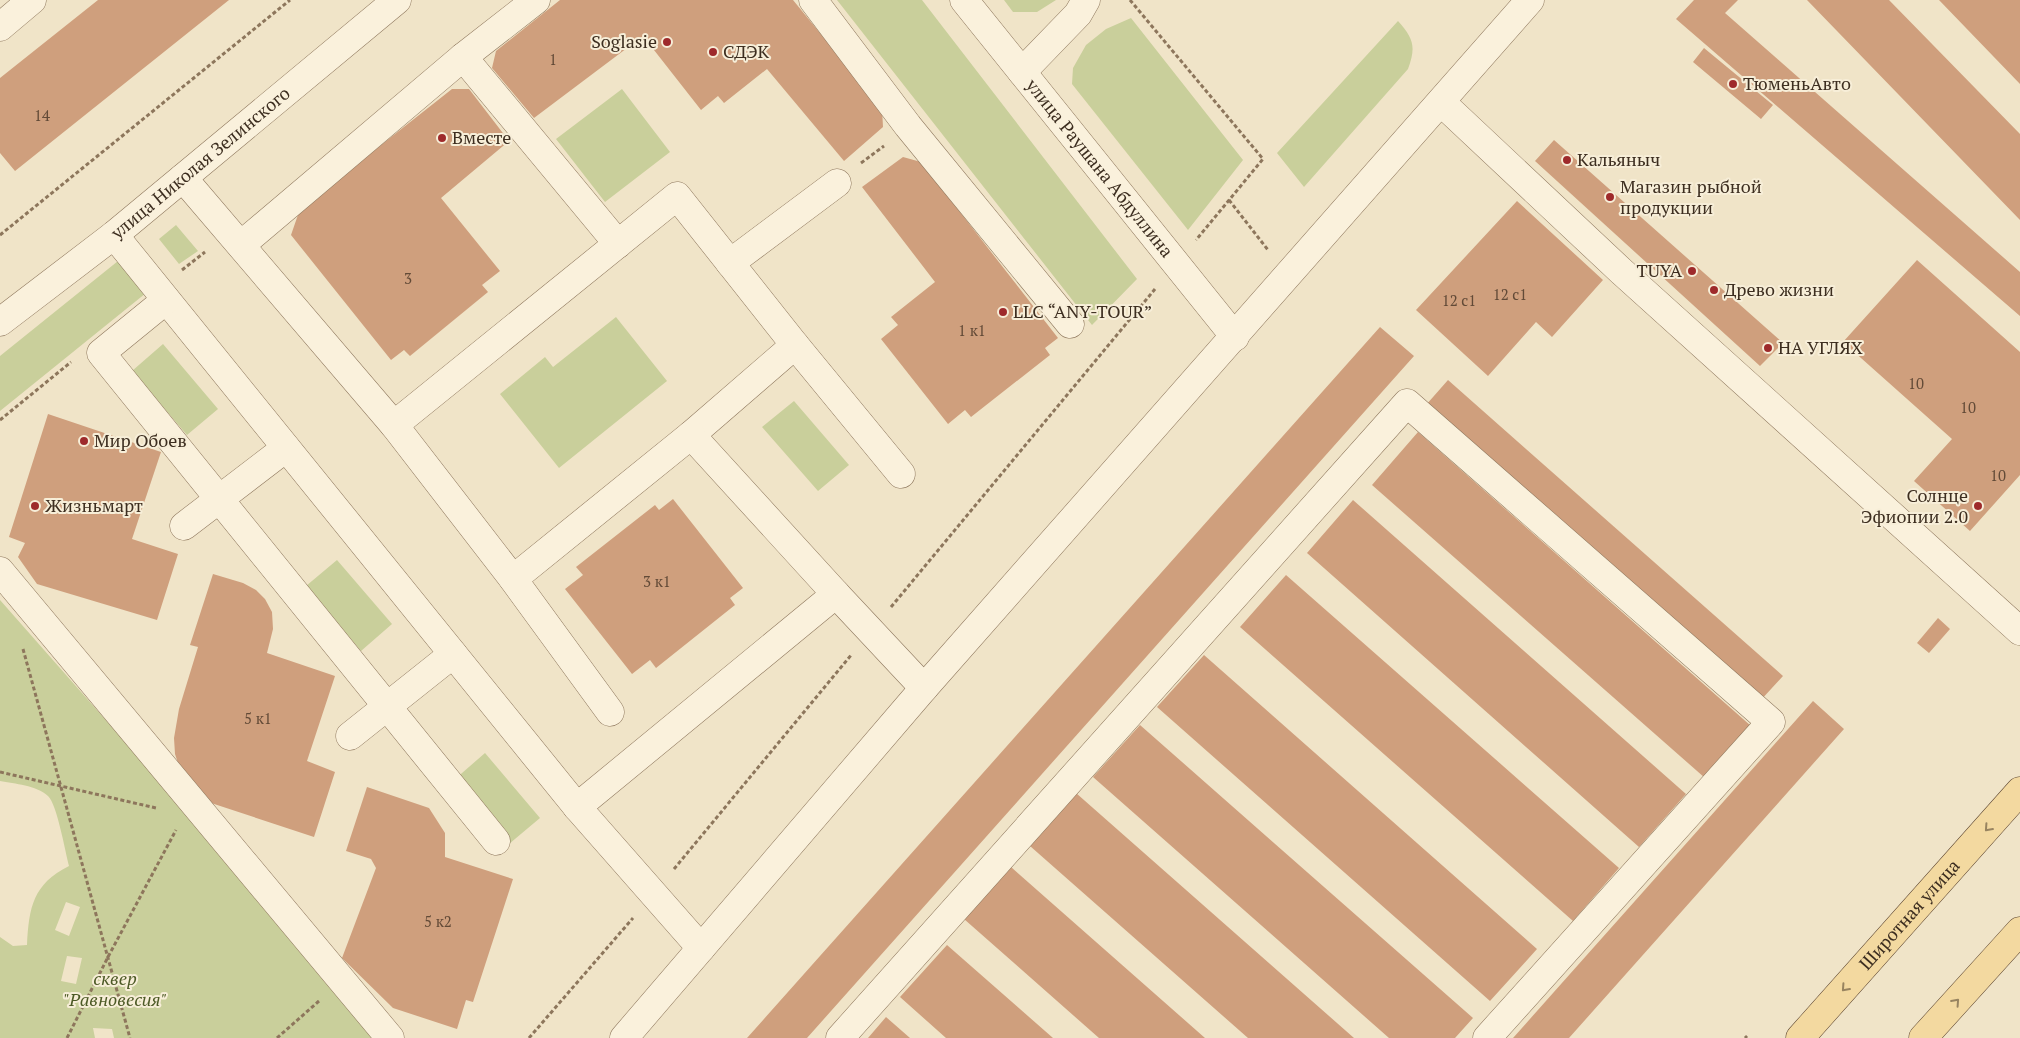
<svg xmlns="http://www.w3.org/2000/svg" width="2020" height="1038" font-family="'PT Serif',serif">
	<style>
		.green { fill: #c9cf9b; fill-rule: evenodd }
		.building { fill: #cf9f7d }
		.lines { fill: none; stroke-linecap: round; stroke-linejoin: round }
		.minor-casing { stroke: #8d765c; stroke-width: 29 }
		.major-casing { stroke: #5b4430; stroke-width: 29 }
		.path { stroke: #8d765c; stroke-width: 3; stroke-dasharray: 4 2.5; stroke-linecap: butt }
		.minor { stroke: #faf1dc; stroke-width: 28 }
		.major { stroke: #f3d9a0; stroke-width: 28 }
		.oneway { stroke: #988460 }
		.poi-dot { fill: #9e2a2b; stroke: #f7eed8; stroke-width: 2 }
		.labels { text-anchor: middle; stroke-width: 4; stroke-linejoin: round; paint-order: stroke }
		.number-label { font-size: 15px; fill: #624a37 }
		.poi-label { font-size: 18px; fill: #3d2e20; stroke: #f7eed8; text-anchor: start }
		.street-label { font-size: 18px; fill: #3d2e20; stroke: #f7eed8 }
		.park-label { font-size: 18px; font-style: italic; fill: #4d5a26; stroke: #f7eed8 }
	</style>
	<rect width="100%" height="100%" fill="#f0e4c8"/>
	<path class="green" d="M837,0H922L1137,279L1092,325Z
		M1004,0H1056L1037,12H1013Z
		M1131,18L1243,160L1188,230L1072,84L1073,68L1086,45L1106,29Z
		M1398,21C1414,39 1416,47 1408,69L1304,187L1277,153Z
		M622,89L670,152L605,202L556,139Z
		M176,225L198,251L179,264L159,239Z
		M118,261L146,293L0,411V356Z
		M616,317L667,381L559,468L500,394L545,357L553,367Z
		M163,344L218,409L187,435L132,371Z
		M794,401L849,465L818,491L762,427Z
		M337,560L392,624L361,651L306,586Z
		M0,600L386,1038H114L112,1029L93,1028L95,1038H0V937L13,946L27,945C29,907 33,884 69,866C65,851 57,804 48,796C36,785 15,784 0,781ZM66,902L80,907L69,936L55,930ZM67,956L82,958L76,984L61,981Z
		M485,753L540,818L509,844L454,780Z"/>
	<path class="building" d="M98,0H229L15,171L0,153V78Z
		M560,0H793L882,109L883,127L844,161L767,69L724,103L718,96L701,110L643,36L534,118L492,68L496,51Z
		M1694,0H1738L1725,13L2020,272V316L1676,19Z
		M1807,0H1889L2020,134V220Z
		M1939,0H2020V84Z
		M1704,48L1773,105L1761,119L1693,62Z
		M452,89H469L509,141L441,198L500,271L482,285L488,292L410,356L404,350L391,360L291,235L300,209Z
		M1554,140L1783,343L1760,366L1535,161Z
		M903,157L921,162L1058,338L1045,348L1050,355L971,417L965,410L948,424L881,339L898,325L891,317L935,282L862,187Z
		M1517,201L1603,280L1552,337L1536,322L1488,376L1416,310Z
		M1917,260L2020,352V475L1970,531L1914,481L1952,439L1843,342Z
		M1380,327L1414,356L807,1038H747Z
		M1448,380L1783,676L1760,701L1426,405Z
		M48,414L161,452L132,539L178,554L157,620L37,584L18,557L25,543L9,537Z
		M1418,432L1751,726L1705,778L1372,485Z
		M673,499L743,588L730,598L735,605L656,668L650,660L632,674L565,589L583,575L576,567L655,505L659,510Z
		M1353,500L1686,794L1639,847L1307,553Z
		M213,574L243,583L256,590L265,599L272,612L273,629L267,653L335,676L307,761L335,772L314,837L205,801L181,772L175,754L174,738L179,709L198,647L190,645Z
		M1286,575L1619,868L1573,921L1240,627Z
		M1938,618L1950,629L1929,653L1917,643Z
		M1204,655L1537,949L1490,1001L1157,707Z
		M1813,701L1844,729L1569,1038H1513Z
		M1140,725L1473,1018L1455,1038H1389L1093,777Z
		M367,787L429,808L445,833V857L513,879L473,1002L466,1000L457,1029L393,1008L342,958L376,868L371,859L346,851Z
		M1076,793L1354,1038H1248L1030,846Z
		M1011,867L1205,1038H1099L964,919Z
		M947,945L1053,1038H946L900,997Z
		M886,1017L910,1038H868Z"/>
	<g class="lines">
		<g class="minor-casing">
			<g id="minor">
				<path d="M813,0L908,126L1070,324"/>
				<path id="s1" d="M964,0L1235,337"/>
				<path d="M0,27L32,0"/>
				<path d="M463,57L618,244"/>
				<path d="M1022,72L1078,14L1086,0"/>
				<path d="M1441,102L1621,271L2020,631"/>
				<path d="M183,178L394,425L677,196L795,345L691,435L836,594L577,807"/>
				<path d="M114,235L577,807L701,948"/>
				<path d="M241,245L463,57L536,0"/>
				<path d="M730,263L837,183"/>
				<path d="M166,300L101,353L496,841"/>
				<path id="s2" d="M0,322L114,235L397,0"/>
				<path d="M795,345L901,474"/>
				<path d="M394,425L513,579L610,712"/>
				<path d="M184,526L286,448"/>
				<path d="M0,571L390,1038"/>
				<path d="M513,579L691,435"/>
				<path d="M836,594L924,688"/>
				<path d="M350,736L453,654"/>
				<path d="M624,1038L924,688L1530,0"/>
				<path d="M840,1038L1407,403L1771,722L1487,1038"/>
			</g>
		</g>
		<g class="major-casing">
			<g id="major">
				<path id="s3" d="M1800,1038L2020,791"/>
				<path d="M1923,1038L2020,931"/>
			</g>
		</g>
		<path class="path" d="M1130,0L1263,159L1196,240
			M861,163L884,146
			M1229,200L1268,250
			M0,235L290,0
			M182,270L205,252
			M0,420L71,362
			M891,607L1155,289
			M23,649L130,1038
			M0,772L156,808
			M674,869L852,654
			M1745,1036L1747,1038
			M67,1038L108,957L176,830
			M277,1038L319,1001
			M529,1038L633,918"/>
		<use href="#minor" class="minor"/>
		<use href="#major" class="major"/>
	</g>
	<defs><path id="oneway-chevron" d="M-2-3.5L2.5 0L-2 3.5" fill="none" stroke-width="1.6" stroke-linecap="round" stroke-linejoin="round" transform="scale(1.25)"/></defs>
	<g class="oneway">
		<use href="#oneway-chevron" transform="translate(1988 828) rotate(132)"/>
		<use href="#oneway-chevron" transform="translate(1845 988) rotate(132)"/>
		<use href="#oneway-chevron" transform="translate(1956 1002) rotate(-48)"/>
	</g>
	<g class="poi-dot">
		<circle cx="667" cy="42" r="5"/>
		<circle cx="713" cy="52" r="5"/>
		<circle cx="1733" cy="84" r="5"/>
		<circle cx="442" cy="138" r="5"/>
		<circle cx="1567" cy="160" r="5"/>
		<circle cx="1610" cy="197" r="5"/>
		<circle cx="1692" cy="271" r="5"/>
		<circle cx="1714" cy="290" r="5"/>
		<circle cx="1003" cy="312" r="5"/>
		<circle cx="1768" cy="348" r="5"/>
		<circle cx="84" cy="441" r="5"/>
		<circle cx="35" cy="506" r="5"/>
		<circle cx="1978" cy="506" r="5"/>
	</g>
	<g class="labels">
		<g class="number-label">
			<text x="553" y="65">1</text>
			<text x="42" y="121">14</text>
			<text x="408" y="284">3</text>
			<text x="1510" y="300">12 с1</text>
			<text x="1459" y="306">12 с1</text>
			<text x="972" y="336">1 к1</text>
			<text x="1916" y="389">10</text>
			<text x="1968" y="413">10</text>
			<text x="1998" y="481">10</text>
			<text x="657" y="587">3 к1</text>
			<text x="258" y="724">5 к1</text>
			<text x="438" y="927">5 к2</text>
		</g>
		<g class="poi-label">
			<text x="657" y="48" text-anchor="end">Soglasie</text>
			<text x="723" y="58">СДЭК</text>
			<text x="1743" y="90">ТюменьАвто</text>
			<text x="452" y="144">Вместе</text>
			<text x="1577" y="166">Кальяныч</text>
			<text x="1620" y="193">Магазин рыбной<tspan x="1620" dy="21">продукции</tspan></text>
			<text x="1682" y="277" text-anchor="end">TUYA</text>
			<text x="1724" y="296">Древо жизни</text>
			<text x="1013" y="318">LLC “ANY-TOUR”</text>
			<text x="1778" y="354">НА УГЛЯХ</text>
			<text x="94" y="447">Мир Обоев</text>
			<text x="1968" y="502" text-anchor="end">Солнце<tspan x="1968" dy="21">Эфиопии 2.0</tspan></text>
			<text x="45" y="512">Жизньмарт</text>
		</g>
		<g class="street-label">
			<text dy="6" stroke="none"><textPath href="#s2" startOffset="256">улица Николая Зелинского</textPath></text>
			<text dy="6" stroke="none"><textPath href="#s1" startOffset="216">улица Раушана Абдуллина</textPath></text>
			<text dy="6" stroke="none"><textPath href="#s3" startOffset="165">Широтная улица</textPath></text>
		</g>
		<g class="park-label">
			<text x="115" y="985">сквер<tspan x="115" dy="21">"Равновесия"</tspan></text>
		</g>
	</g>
</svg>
